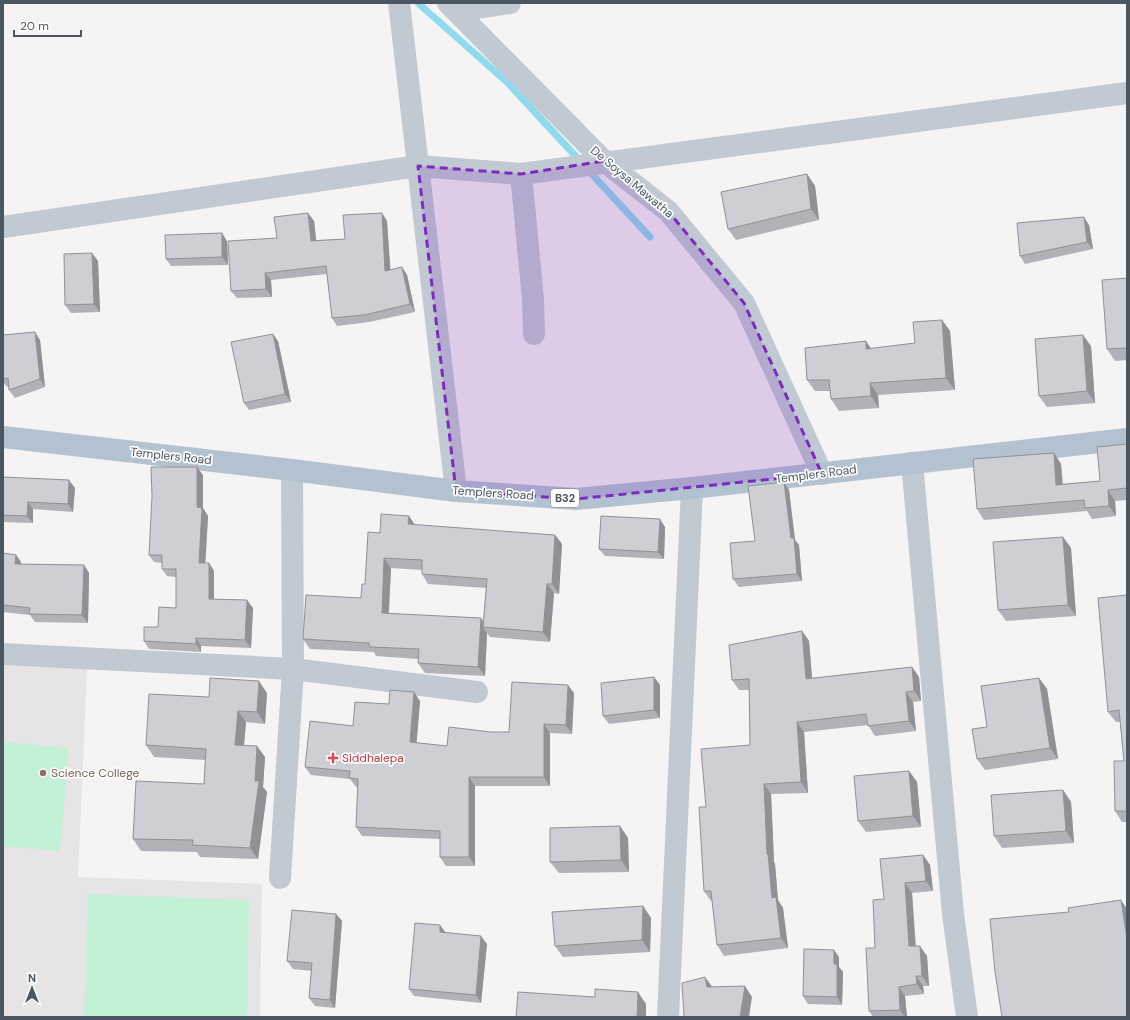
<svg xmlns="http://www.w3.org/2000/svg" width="1130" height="1020" font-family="'DM Sans',sans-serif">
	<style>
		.education { fill: #e6e4e5 }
		.green { fill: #c3f1d5 }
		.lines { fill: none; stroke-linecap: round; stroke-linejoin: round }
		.stream { stroke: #90daee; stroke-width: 7 }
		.minor { stroke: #c1cad2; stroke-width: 22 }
		.major { stroke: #b3c2d1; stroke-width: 22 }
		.wall { fill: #b0b2b7; fill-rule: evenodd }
		.shaded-wall { fill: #909195 }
		.building { fill: #cdcfd5; stroke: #909195 }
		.marked { fill: #7b2cbf; fill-opacity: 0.2; stroke: #7b2cbf; stroke-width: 3; stroke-dasharray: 8 5; stroke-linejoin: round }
		.health-dot { fill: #e0444e; stroke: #fff; stroke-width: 1.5 }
		.education-dot { fill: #8d6e63; stroke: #fff; stroke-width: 1.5 }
		.labels { text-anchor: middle; stroke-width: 3.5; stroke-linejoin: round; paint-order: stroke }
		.shield { fill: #fff; stroke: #808990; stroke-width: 1 }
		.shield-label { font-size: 11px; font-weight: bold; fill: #4a5661 }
		.street-label { font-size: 12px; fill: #4a5661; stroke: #fff }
		.health-label { font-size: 12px; fill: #be3a42; stroke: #fff; text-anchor: start }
		.education-label { font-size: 12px; fill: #785e54; stroke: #fff; text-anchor: start }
	</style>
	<rect width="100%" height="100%" fill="#f5f3f3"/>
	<path class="education" d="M3,665L87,669L78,877L262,884L260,1017H3Z"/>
	<path class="green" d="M3,742L69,748L60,851L3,846Z
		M88,894L249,900L247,1017H84Z"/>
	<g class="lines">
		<path class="stream" d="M418,3L508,83L581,162
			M588,170L650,237"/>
		<path class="minor" d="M399,3L456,491
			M448,3L604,161L668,211L744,303L822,474
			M456,11L510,3
			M521,174L533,299L534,334
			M3,227L418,166L521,174L1127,93
			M912,463L953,914L967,1017
			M3,654L293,669L477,692
			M280,878L293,669L292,470
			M668,1017L692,488"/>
		<path class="major" d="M3,437L292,470L456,491L576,499L692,488L1127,439"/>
	</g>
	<path class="wall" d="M807,174L815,186L819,220L736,240L728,229Z
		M308,213L314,221L316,240L345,239L382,213L387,221L390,270L402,267L407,275L415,312L369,322L337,326L332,318L327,274L271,280L272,297L237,298L231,291L277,238Z
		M1089,225L1093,249L1025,264L1020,256Z
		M227,241L228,265L171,266L166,259Z
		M92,253L98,261L100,312L71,313L65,305Z
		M1127,278V360L1115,361L1107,349Z
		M942,320L950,331L955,390L878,395L879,408L839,411L831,399L830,391H815L807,380L871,349L915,343Z
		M3,335L40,340L45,387L15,398L9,390V386L7,387L3,382Z
		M278,341L291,402L249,410L244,403Z
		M1091,346L1095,403L1047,407L1039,396Z
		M1127,444V500L1115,501L1116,516L1092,519L1087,511L984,520L977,509L1054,453L1061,464L1063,484L1100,481Z
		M203,475V508L208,516L205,563H209L214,571V599L253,608L251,648L201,646V652L149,649L144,641L176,608V577L167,576L162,569V563L154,562L149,555Z
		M3,477L75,488L73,512L33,509V523L3,522Z
		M784,482L789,490L795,540L799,545L802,581L739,587L733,579L755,541Z
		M415,525L555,535L562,544L559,594L554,593L550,642L490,637L487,633L485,676L425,673L418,663V659L376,656L374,652L310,649L303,639L361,598L380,533ZM391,568L422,570V574L428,584L486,588L483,622L389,613Z
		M665,527L664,559L605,556L599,549Z
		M1063,537L1071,548L1076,616L1006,621L998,610Z
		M3,553L16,555L21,562V564L84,565L89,573L88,623L35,622L30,615L3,612Z
		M1127,595V822H1122L1115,811L1124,761L1120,722H1116L1108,712Z
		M802,631L809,641L812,678L912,667L919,677L921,701L913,702L916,731L875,736L868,725L804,732L808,793L771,794L774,862L775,864L778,900L783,908L788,948L724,956L717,945L712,901H711L704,891L706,807L750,745L749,690H739L732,680Z
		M654,677L660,685V718L609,724L603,716Z
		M1039,678L1047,689L1058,759L985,770L977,759L987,727Z
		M267,693L265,724L246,722L244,745L265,757L263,787L267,792L258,859L200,857L197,852L141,851L133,839L204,784L205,760L154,757L146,745L209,697Z
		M574,693L572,734L550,733V786H475V866H446L440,857V839L362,836L356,827L358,787H356L350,779L311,775L305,767L389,704L420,701L416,743L447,746L491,732H509Z
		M909,771L917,782L921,827L866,832L858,821Z
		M1063,790L1071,802L1074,843L1002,848L994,836Z
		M620,826L628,838L629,872L559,873L550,862Z
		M923,855L930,865L933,891L912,893L916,946L927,956L929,986H923L924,994L905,996L907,1017H873L869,1011L875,948L884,899Z
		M643,906L651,918L650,952L563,957L555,946Z
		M336,914L342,921L335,1008L315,1006L309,998L312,971L293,969L287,961Z
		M440,925L445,933L487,944L481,1003L414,996L409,989Z
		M839,957V967L843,972L842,1005L808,1004L803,996Z"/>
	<path class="shaded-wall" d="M807,174L815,186L819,220L811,209Z
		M308,213L314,221L317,248L311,241Z
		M382,213L387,221L391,278L385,271Z
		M1084,217L1089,225L1093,249L1087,242Z
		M222,233L227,241L228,265L222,257Z
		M92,253L98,261L100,312L94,304Z
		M402,267L407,275L415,312L410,304Z
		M265,273L271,280L272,297L266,289Z
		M942,320L950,331L955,390L946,378Z
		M35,332L40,340L45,387L40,379Z
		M273,334L278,341L291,402L285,394Z
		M1083,335L1091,346L1095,403L1087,391Z
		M866,341L874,353L866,349Z
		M870,383L878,395L879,408L871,396Z
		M1054,453L1061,464L1063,496L1056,485Z
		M197,467L203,475V508L208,516L205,570L199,563L197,507Z
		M69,480L75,488L73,512L68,504Z
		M784,482L789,490L795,540L799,545L802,581L797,574L791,538Z
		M1108,490L1115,501L1116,516L1109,506Z
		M28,502L33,509V523L27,516Z
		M409,516L415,525L408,524Z
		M660,519L665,527L664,559L658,552Z
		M555,535L562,544L559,594L552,584Z
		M1063,537L1071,548L1076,616L1068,605Z
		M16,555L21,562L20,572L15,564Z
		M384,558L391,568L388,623L382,613Z
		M209,563L214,571V606L209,599Z
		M84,565L89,573L88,623L82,615Z
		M547,584L554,593L550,642L543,632Z
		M247,600L253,608L251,648L245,640Z
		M481,618L487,627H483L487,633L485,676L478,667Z
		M802,631L809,641L813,689L806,679Z
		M196,638L201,646V652L196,644Z
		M912,667L919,677L921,701L914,691Z
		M654,677L660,685V718L654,710Z
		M1039,678L1047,689L1058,759L1050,748Z
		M259,681L267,693L265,724L257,712Z
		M568,685L574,693L572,734L566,725Z
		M414,692L420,701L416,751L410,742Z
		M906,692L913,702L916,731L909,721Z
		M238,711L246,722L243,756L235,745Z
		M797,722L804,732L808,793L801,782Z
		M544,724L550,733V786L544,777Z
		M257,746L265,757L263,787L267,792L258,859L250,848Z
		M909,771L917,782L921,827L913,816Z
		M469,777L475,786V866L469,857Z
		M764,784L771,794L774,862L775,864L778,900L783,908L788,948L781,938L772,898L767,854Z
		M1063,790L1071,802L1074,843L1066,831Z
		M620,826L628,838L629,872L621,860Z
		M923,855L930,865L933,891L926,881Z
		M905,883L912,893L916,956L909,946Z
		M1121,900L1127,909V939Z
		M643,906L651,918L650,952L642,940Z
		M336,914L342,921L335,1008L330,1000Z
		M440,925L446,933L440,932Z
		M481,936L487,944L481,1003L476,995Z
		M920,946L927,956L929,986L922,976Z
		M834,950L839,957V967L843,972L842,1005L837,997L834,964Z
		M916,976L923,986L924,994L917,984Z
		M705,977L713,988L707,987Z
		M745,986L752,997L749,1017H740Z
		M899,987L905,996L907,1017H905L900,1010Z
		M638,992L646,1004V1017H637Z"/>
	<path class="building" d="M807,174L811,209L728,229L721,192Z
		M308,213L311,241L345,239L343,215L382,213L385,271L402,267L410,304L364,315L332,318L326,266L265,273L266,289L231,291L228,241L277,238L274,217Z
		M1084,217L1087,242L1020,256L1017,223Z
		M222,233V257L166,259L165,235Z
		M92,253L94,304L65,305L64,254Z
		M1127,278V348L1107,349L1102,280Z
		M942,320L946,378L870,383L871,396L831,399L829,380H807L805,348L866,341V349L915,343L913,322Z
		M35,332L40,379L9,390L8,378L3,379V335Z
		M273,334L285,394L244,403L231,342Z
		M1083,335L1087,391L1039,396L1035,339Z
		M1127,444V488L1108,490L1109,506L1085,508L1084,500L977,509L973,459L1054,453L1056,485L1100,481L1097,447Z
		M151,467H197V507L202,508L199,563H209V599L247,600L245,640L196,638V644L144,641V627H158L159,607L176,608V569H162V555H149L152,496Z
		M3,477L69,480L68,504L28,502L27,516L3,515Z
		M784,482L791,538H794L797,574L733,579L730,543L755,541L748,486Z
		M381,514L409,516L408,524L555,535L552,584H547L543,632L483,627L487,579L422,574V560L384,558L382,613L481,618L478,667L418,663L419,649L370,647L369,643L303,639L306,595L361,598L362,584H365L368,532L380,533Z
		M601,516L660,519L658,552L599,549Z
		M1063,537L1068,605L998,610L993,542Z
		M3,553L16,555L15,564L84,565L82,615L29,614L30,608L3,605Z
		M1127,595V811H1115L1114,761H1124L1119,710L1108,712L1098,598Z
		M802,631L806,679L912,667L914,691L906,692L909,721L868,726L866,714L797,722L801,782L764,784L767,854H768L772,898L776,897L781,938L717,945L711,891H704L699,807H706L701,749L750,745L749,679L732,680L729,645Z
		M654,677V710L603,716L601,683Z
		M210,678L259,681L257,712L238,711L235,745L257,746L255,781H259L250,848L192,845L193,840L133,839L136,781L204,784L206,749L146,745L149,694L209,697Z
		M1039,678L1050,748L977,759L972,729L987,727L981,686Z
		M512,682L568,685L566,725L544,724V777H469V857H440V831L356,827L358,779L349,778L350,771L305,767L310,721L353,726L355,702L389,704L390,690L414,692L410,742L447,746L449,727L491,732H509Z
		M909,771L913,816L858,821L854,776Z
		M1063,790L1066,831L994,836L991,795Z
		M620,826L621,860L550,862V828Z
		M923,855L926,881L905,883L909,946H920L922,976H916L917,984L899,987L900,1010L869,1011L866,948H875L873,900L884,899L880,859Z
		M1121,900L1127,939V1017H1002L995,972L990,919L1069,912L1068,908Z
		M643,906L642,940L555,946L552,912Z
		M292,910L336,914L330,1000L309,998L312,963L287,961Z
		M415,923L440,925V932L481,936L476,995L409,989Z
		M804,949L834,950V964H837V997L803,996Z
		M705,977L707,987L745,986L740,1017H684L682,983Z
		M595,989L638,992L637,1017H516L518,992L595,997Z"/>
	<path class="marked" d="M604,161L668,211L744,303L822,474L576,499L456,491L418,166L521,174Z"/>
	<path class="health-dot" d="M331 752h4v4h4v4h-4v4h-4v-4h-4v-4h4z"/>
	<circle class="education-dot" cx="43" cy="773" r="4"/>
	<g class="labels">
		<rect class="shield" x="551" y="489" width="28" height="18" rx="3"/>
		<g class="shield-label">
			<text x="565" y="502">B32</text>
		</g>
		<g class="street-label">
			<text transform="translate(632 182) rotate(40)" y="4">De Soysa Mawatha</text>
			<text transform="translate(171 456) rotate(6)" y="4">Templers Road</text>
			<text transform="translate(816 474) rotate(-7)" y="4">Templers Road</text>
			<text transform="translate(493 493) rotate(4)" y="4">Templers Road</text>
		</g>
		<g class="health-label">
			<text x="342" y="762">Siddhalepa</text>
		</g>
		<g class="education-label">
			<text x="51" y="777">Science College</text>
		</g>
	</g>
	<rect width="1130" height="1020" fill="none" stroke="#4a5661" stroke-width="8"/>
	<g transform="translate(32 988)" stroke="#ffffff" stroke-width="3" paint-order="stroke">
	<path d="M0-3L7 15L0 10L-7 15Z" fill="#4a5661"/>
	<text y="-6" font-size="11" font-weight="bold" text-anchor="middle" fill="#4a5661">N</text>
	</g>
	<path d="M14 30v6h67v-6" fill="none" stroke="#4a5661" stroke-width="2"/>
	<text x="20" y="30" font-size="12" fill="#4a5661" stroke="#ffffff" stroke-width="3" paint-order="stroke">20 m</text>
</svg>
